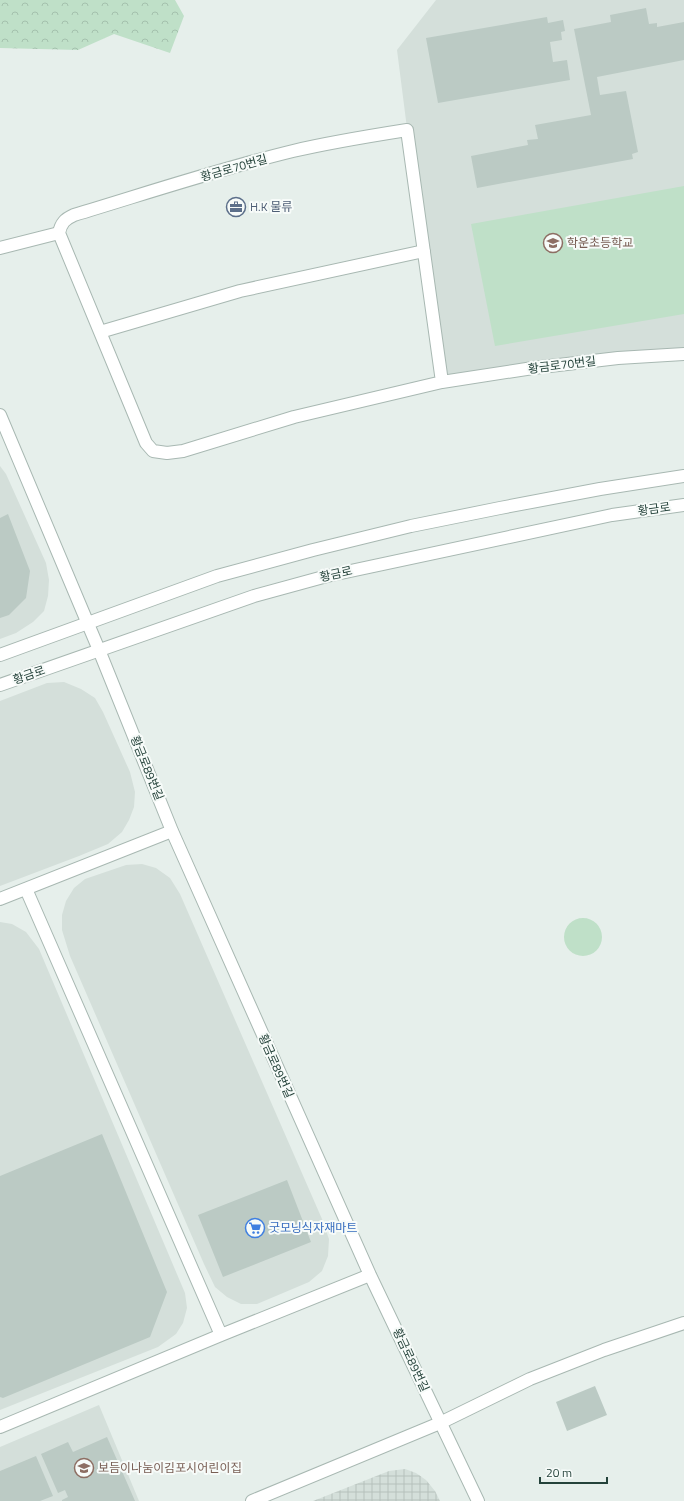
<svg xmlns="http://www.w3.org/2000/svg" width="684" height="1501" font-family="'Titillium Web','Noto Sans KR',sans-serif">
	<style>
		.built { fill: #d4dfda }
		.industrial { fill: url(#industrial-grid) }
		.grass { fill: #bfe0c8 }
		.forest { fill: url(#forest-crowns) }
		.building { fill: #bbcac4 }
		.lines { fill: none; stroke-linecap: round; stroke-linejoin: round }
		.service-casing { stroke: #a8b8b2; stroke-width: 14 }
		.minor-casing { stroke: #a8b8b2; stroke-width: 14 }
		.tertiary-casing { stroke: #a8b8b2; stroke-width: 14 }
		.service { stroke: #fff; stroke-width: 12 }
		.minor { stroke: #fff; stroke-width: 12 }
		.tertiary { stroke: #fff; stroke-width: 12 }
		.labels { text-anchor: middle; stroke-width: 4; stroke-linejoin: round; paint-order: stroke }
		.street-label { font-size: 12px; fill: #24423a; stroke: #f7fbf9 }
		.service-label { font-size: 12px; fill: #4e5e75; stroke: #f7fbf9; text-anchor: start }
		.education-label { font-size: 12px; fill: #785e54; stroke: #f7fbf9; text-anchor: start }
		.shop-label { font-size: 12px; fill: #366cbe; stroke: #f7fbf9; text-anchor: start }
	</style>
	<defs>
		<pattern id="industrial-grid" width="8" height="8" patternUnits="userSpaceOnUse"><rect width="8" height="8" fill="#d4dfda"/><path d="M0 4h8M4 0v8" fill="none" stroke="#b6c1bc"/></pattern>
		<pattern id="forest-crowns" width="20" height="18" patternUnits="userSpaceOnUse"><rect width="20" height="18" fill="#bfe0c8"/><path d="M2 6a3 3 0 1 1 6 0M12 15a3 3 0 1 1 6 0" fill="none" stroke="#a4c1ad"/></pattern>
	</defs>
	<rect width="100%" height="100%" fill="#e6efeb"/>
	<path class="built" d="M436,0H684V354L439,379L397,50Z
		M0,466L6,474L46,563L49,580L48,596L44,611L33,622L16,633L0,639Z
		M64,682L81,689L95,698L103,712L130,772L135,792L134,807L129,820L122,832L108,844L79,856L0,886V701L47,683Z
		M142,864L156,868L170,878L180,894L322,1219L329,1239L328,1256L322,1271L309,1282L257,1304H241L227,1297L215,1287L204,1264L70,956L62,930V915L66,901L74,888L85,879L126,865Z
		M0,922L12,924L26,932L39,949L185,1293L187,1308L183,1323L176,1334L158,1347L0,1410Z
		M99,1405L139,1501H0V1447Z"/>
	<path class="industrial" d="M405,1469L416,1473L426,1480L435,1491L440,1501H313L389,1471Z"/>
	<path class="grass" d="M684,186V314L495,346L471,224Z
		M564 937a19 19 0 1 1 38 0a19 19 0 1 1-38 0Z"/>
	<path class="forest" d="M0,0H175L184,16L170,53L114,34L78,50L0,48Z"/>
	<path class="building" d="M646,8L649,24L657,23V27L684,22V60L597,77L600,95L626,91L638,152L632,154L633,159L477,188L471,156L528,145L527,140L538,139L535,125L591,115L574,29L611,22L610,15Z
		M547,17L548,23L563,20L565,31L561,32L562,40L550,42L553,62L567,60L570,80L438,103L426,38Z
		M8,514L30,571L26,598L9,615L0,618V518Z
		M102,1134L167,1292L150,1337L3,1398L0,1397V1176Z
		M287,1180L311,1242L223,1277L198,1215Z
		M595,1386L607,1415L567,1431L556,1402Z
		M107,1437L135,1501H62V1500L68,1497L65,1490L58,1493L41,1454L68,1442L73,1452Z
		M36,1456L53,1496L40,1501H0V1471Z"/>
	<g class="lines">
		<g class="service-casing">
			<path id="service" d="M0,248L59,233
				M440,1423L530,1379L604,1350L684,1323"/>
		</g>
		<g class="minor-casing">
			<path id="minor" d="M100,332L240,291L424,251
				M442,382L407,130C369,136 331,142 293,151C219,169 147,193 74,215C65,219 61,223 59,233L146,443L153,451L167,453L183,451L294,417L442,382L533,368L618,358L684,354
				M0,415L99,650L172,831L370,1275L478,1501
				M26,889L221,1335
				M0,899L172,831
				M0,1427L221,1335L370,1275
				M252,1501L440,1423"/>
		</g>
		<g class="tertiary-casing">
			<path id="tertiary" d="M0,655L217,576L313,550L411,526L500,508L600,489L684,476
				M0,685L254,596L327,576L612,515L684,505"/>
		</g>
		<use href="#service" class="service"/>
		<use href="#minor" class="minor"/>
		<use href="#tertiary" class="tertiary"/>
	</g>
	<defs>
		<g id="office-ring" transform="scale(1)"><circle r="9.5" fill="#f7fbf9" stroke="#5c6f8a" stroke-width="1.5"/><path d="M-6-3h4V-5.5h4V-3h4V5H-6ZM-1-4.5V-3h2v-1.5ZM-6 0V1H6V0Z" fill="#5c6f8a"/></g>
		<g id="school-ring" transform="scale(1)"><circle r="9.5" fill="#f7fbf9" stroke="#8d6e63" stroke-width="1.5"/><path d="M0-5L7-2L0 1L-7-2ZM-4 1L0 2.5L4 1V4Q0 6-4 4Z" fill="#8d6e63"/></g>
		<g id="supermarket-ring" transform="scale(1)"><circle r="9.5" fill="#f7fbf9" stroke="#3f7fe0" stroke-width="1.5"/><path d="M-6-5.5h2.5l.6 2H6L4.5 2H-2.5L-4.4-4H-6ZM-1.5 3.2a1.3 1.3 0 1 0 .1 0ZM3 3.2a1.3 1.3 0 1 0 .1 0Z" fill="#3f7fe0"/></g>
	</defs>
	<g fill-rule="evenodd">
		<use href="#office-ring" x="236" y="207"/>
		<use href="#school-ring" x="553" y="243"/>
		<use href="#supermarket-ring" x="255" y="1228"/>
		<use href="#school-ring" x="84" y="1468"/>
	</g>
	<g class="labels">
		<g class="street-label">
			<text transform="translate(234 168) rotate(-16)" y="4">황금로70번길</text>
			<text transform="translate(562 365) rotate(-7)" y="4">황금로70번길</text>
			<text transform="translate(654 509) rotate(-8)" y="4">황금로</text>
			<text transform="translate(336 574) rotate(-13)" y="4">황금로</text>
			<text transform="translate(29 675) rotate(-19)" y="4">황금로</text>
			<text transform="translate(147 768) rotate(68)" y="4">황금로89번길</text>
			<text transform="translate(276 1066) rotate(66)" y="4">황금로89번길</text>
			<text transform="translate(411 1360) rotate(65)" y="4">황금로89번길</text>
		</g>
		<g class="service-label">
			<text x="250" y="211">H.K 물류</text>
		</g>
		<g class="education-label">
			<text x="567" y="247">학운초등학교</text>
			<text x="98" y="1472">보듬이나눔이김포시어린이집</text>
		</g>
		<g class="shop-label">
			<text x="269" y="1232">굿모닝식자재마트</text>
		</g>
	</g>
	<path d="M540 1477v6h67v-6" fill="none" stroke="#24423a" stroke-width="2"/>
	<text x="546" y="1477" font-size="12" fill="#24423a" stroke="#f7fbf9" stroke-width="3" paint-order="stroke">20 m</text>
</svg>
